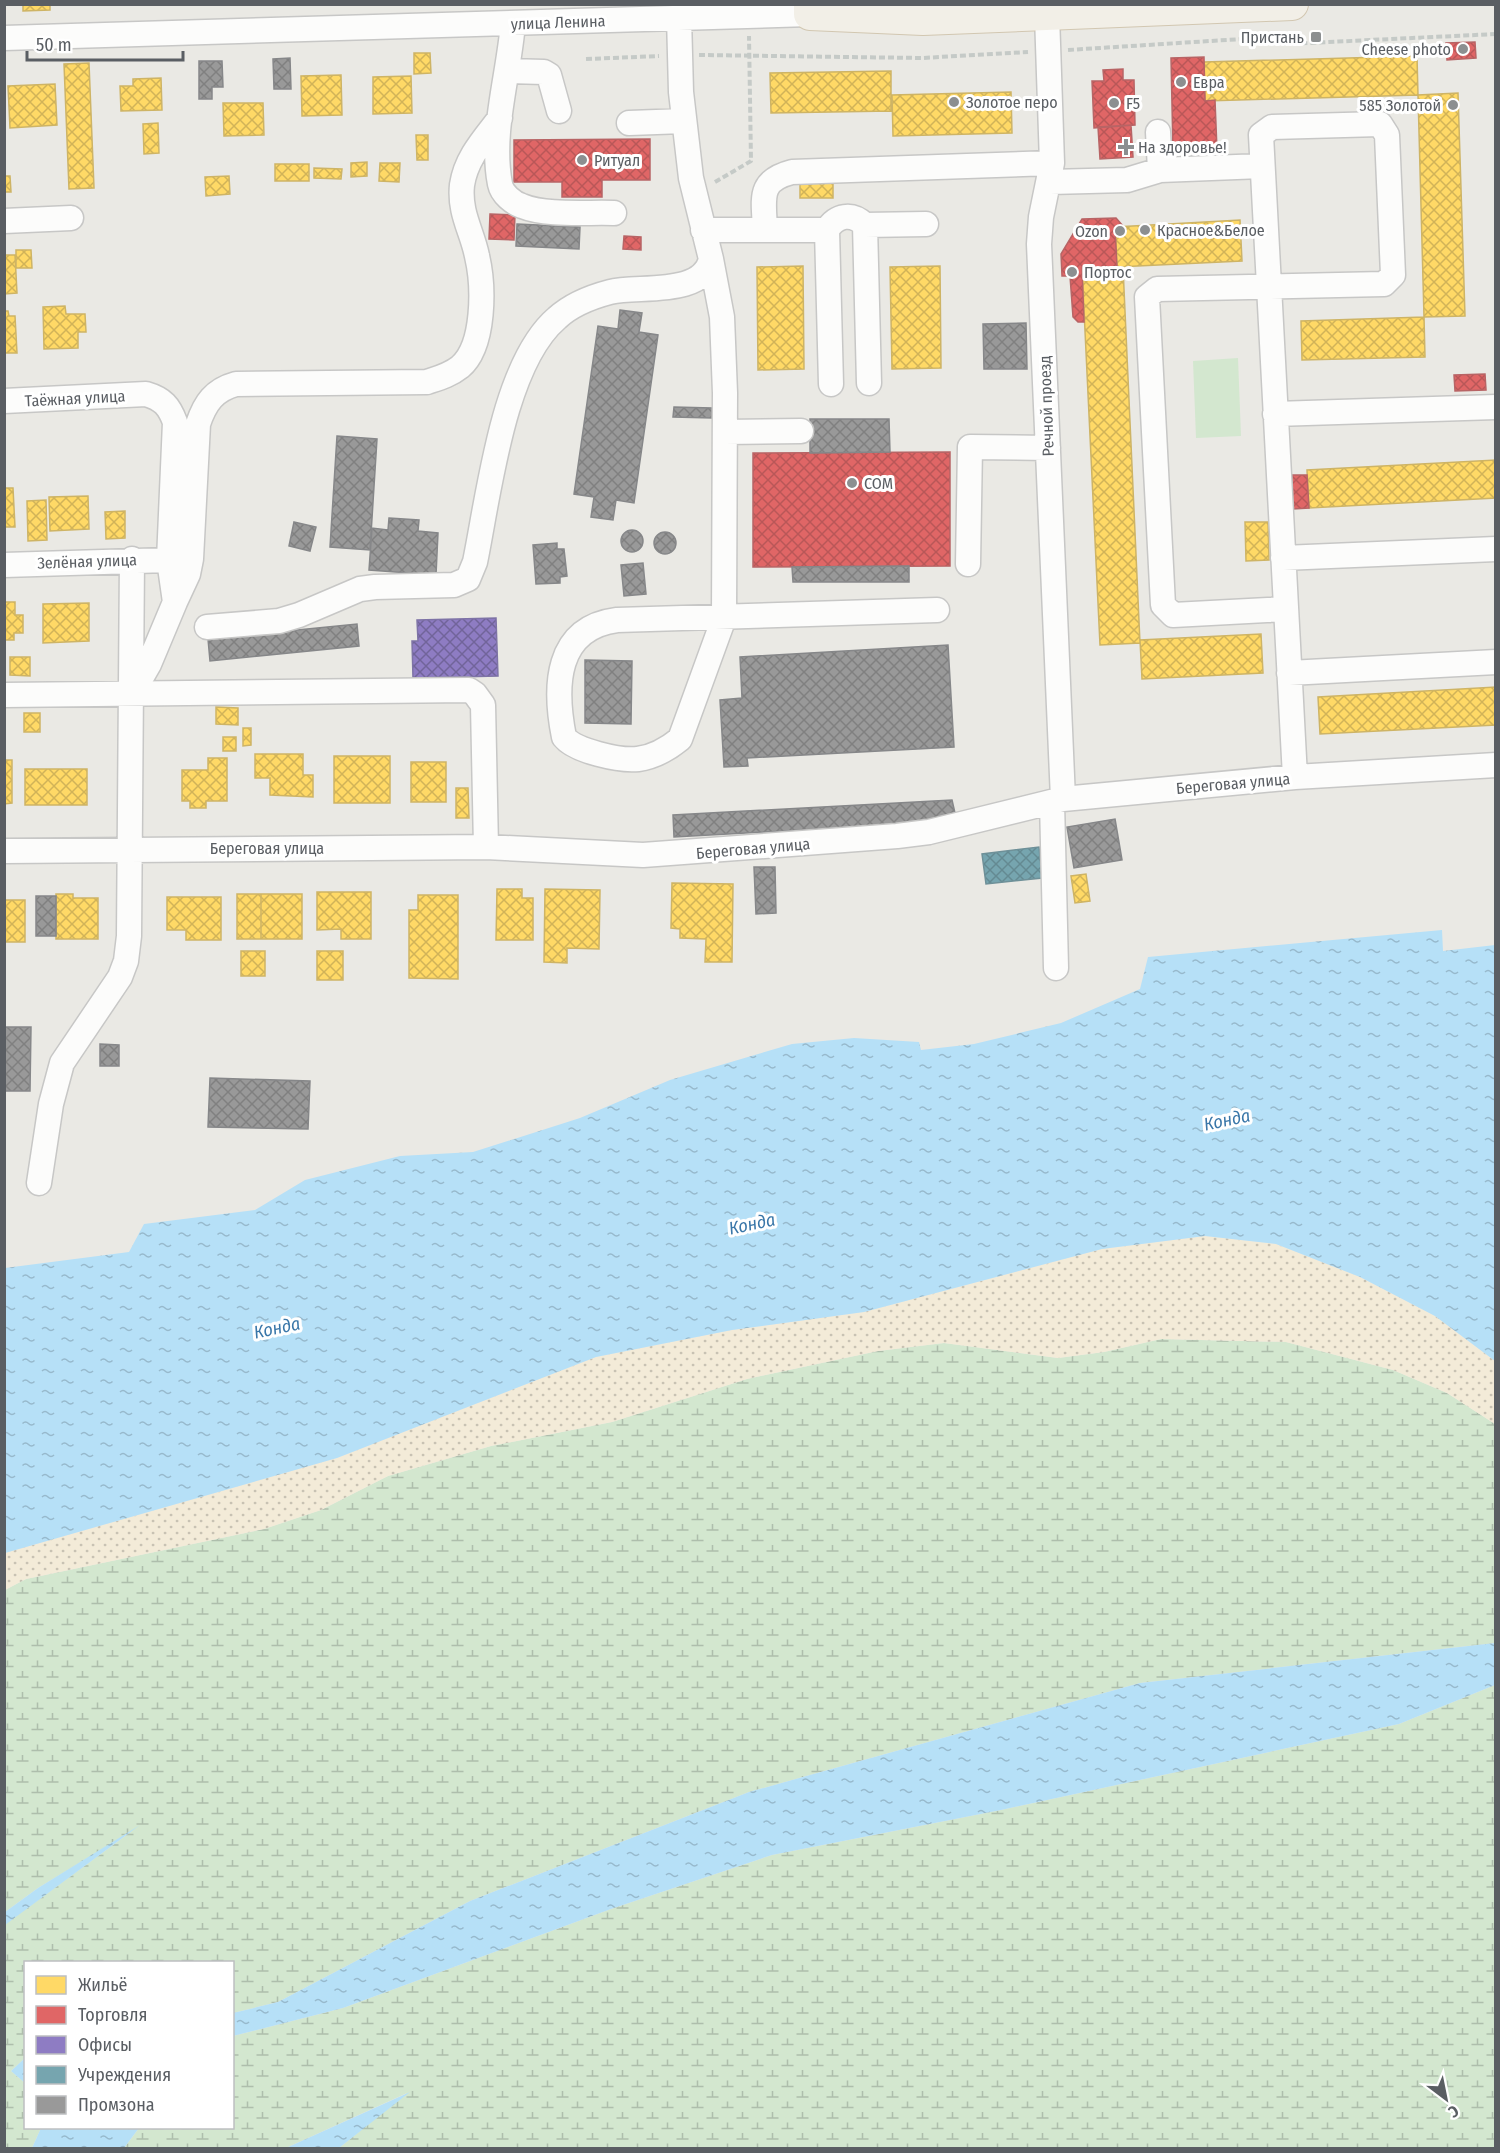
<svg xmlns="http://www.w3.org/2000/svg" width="1500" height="2153" font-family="'Fira Sans Condensed',sans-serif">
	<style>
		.wetland { fill: url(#wetland-marsh) }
		.sand { fill: url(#sand-dots) }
		.pitch { fill: #d3e7cf }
		.water { fill: url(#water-ripples) }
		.homes { fill: url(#homes-cross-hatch); stroke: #ceb465; stroke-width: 1.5 }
		.shops { fill: url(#shops-cross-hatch); stroke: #b86465; stroke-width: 1.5 }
		.offices { fill: url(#offices-cross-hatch); stroke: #7e73a6; stroke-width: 1.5 }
		.public { fill: url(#public-cross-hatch); stroke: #6e9098; stroke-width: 1.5 }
		.industry { fill: url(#industry-cross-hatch); stroke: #868789; stroke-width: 1.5 }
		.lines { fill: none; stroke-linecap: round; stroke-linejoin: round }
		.minor-casing { stroke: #c7c7c6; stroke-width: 27 }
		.major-casing { stroke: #d2c7b1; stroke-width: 34 }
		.path { stroke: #c5cac7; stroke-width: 4; stroke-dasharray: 6 3; stroke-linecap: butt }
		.minor { stroke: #fcfcfb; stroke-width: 24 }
		.major { stroke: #f2efe7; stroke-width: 32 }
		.poi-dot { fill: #8c8f90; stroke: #fff; stroke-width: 2 }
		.labels { text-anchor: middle; stroke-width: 6; stroke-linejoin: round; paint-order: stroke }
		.street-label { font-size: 16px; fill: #5a5e63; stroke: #fff }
		.poi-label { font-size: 16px; fill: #5a5e63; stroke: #fff; text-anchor: start }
		.water-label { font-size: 18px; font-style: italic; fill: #3a77a9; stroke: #fff }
	</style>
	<defs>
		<pattern id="wetland-marsh" width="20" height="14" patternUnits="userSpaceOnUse" patternTransform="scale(1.5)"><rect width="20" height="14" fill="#d3e7cf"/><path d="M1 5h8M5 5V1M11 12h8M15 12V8" fill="none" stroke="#aebeac"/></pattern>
		<pattern id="sand-dots" width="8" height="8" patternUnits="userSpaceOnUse" patternTransform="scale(1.5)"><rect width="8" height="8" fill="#f3ebd8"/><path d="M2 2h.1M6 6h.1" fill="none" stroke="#c8c2b3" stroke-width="1.8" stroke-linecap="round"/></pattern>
		<pattern id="water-ripples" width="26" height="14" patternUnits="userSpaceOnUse" patternTransform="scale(1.5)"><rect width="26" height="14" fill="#b6e0f7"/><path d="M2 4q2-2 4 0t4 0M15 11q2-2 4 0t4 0" fill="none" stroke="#97b9cc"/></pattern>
		<pattern id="homes-cross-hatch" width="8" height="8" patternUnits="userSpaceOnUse" patternTransform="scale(1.5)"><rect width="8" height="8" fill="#ffd966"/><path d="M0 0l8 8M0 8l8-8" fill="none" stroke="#d1b358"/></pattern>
		<pattern id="shops-cross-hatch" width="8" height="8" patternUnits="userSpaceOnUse" patternTransform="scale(1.5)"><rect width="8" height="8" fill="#e06666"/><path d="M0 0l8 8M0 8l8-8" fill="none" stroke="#b95758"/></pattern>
		<pattern id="offices-cross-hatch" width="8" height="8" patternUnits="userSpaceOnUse" patternTransform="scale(1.5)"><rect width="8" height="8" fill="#8e7cc3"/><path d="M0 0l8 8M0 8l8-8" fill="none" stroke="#71649a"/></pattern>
		<pattern id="public-cross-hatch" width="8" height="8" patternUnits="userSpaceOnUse" patternTransform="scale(1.5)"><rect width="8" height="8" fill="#76a5af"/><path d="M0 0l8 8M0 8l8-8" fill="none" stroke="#648a92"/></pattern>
		<pattern id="industry-cross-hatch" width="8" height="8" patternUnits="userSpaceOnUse" patternTransform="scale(1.5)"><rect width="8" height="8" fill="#999"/><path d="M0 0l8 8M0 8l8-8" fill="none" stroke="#808080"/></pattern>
	</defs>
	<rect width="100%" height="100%" fill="#eae9e4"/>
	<path class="wetland" d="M1161,1339L1286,1342L1393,1370L1447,1393L1495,1424V1643L1140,1683L749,1792L470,1901L278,2002L233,2013L232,1962H26L25,2058L11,2071L25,2083L26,2128H41L32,2148H5L4,1925L132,1831L38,1888L5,1912V1590L26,1579L264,1529L321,1510L388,1476L491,1446L612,1422L747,1379L878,1351L944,1343L1058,1358L1104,1352Z
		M1495,1685V2148H339L407,2093L286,2148H124L139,2128H232L233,2036L343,2008L611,1909L772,1855L1001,1810L1399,1724Z"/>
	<path class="sand" d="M1205,1236L1276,1244L1360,1277L1435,1316L1495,1361V1424L1447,1393L1393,1370L1286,1342L1161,1339L1104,1352L1058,1358L944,1343L878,1351L747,1379L612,1422L491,1446L388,1476L321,1510L264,1529L26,1579L5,1590V1553L337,1458L596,1357L732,1330L864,1312L1102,1249Z"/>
	<path class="pitch" d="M1238,358L1241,436L1196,438L1193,361Z"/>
	<path class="water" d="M1442,930L1443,951L1495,945V1361L1435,1316L1360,1277L1276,1244L1205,1236L1102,1249L864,1312L732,1330L596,1357L337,1458L5,1553V1268L129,1252L144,1224L255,1210L305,1180L400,1156L473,1152L580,1118L670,1080L792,1044L854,1038L919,1042L921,1050L974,1044L1061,1023L1140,989L1148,957Z
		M1495,1643V1685L1399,1724L1001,1810L772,1855L611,1909L343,2008L233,2036V2013L278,2002L470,1901L749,1792L1140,1683Z
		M140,1825L5,1925V1912L38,1888Z
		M25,2058V2083L11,2071Z
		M410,2092L339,2148H286Z
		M41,2128H139L124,2148H32Z"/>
	<path class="homes" d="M23,4H50V10L23,11Z
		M414,53H430L431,73L414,74Z
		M1417,56L1418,95L1205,101L1204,62Z
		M89,63L94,188L69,189L64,64Z
		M891,71V111L771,113L770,73Z
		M341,75L342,115L302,116L301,76Z
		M411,76L412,113L373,114V77Z
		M161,78L162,110L121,111L120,86H133V79Z
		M55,84L57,125L10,128L8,86Z
		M1011,92L1012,133L893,136L892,95Z
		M1458,93L1465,316L1424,317L1418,95Z
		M223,103H263L264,135L224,136Z
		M158,123L159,153L144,154L143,124Z
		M416,135H428V160H417Z
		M367,162V176L351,177V163Z
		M380,163H400L399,182L379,181Z
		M275,164H309V181H275Z
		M314,168L342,169L341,179L314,178Z
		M4,176H10L11,192H4Z
		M229,176L230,194L206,196L205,177Z
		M800,177H833V198H800Z
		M1240,220L1242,261L1117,267L1115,227Z
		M16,250H31L32,268H16Z
		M4,255H15L17,293L4,294Z
		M803,266L804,369L758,370L757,267Z
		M940,266L941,368L892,369L890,267Z
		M1123,267L1140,643L1100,645L1082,268Z
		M65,306L66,314H85L86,332H78V348L44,349L43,307Z
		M4,311H8L9,316H15L17,353H4Z
		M1424,317L1425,357L1302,360L1301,321Z
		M1496,460V498L1309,508L1307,470Z
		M4,488H13L15,527H4Z
		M88,496L89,529L50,531L49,497Z
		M46,500L47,540L28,541L27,501Z
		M125,511V538L106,539L105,512Z
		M1245,522H1268L1269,560L1246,561Z
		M4,602H15V615H23V633H14V640H4Z
		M89,603V641L43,643V604Z
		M1261,634L1263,673L1142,679L1140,640Z
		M10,657H30V676L10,675Z
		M1496,687V725L1320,734L1318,697Z
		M216,707L238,708V725L216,724Z
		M24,713H40V732H24Z
		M243,728H251V745L243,746Z
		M223,737H236V751H223Z
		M255,754H303V775H313V797L270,795V778H255Z
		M334,756H390V803H334Z
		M208,758H227V801H206V808H190V801H182V770H208Z
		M4,760H12V803L4,804Z
		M411,762H446V802H411Z
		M25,769H87V805H25Z
		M456,788H468L469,818H456Z
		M1086,874L1090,901L1075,903L1071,876Z
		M672,883L733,884L732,962H705L706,939L680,938V929L671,928Z
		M497,889H522V898H533V940H496Z
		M545,889L600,890L599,949L567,948V963L544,962Z
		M317,892H371V939H341V929L317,930Z
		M56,894H73V898H98V939H56Z
		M237,894H261V939H237Z
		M261,894H302V939H261Z
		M418,895H458V979L409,978V910H418Z
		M167,897H221V940H186V930H167Z
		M4,900H25V942H4Z
		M241,951H265V976H241Z
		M317,951H343V980H317Z"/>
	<path class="shops" d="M1475,42L1476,58L1447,60L1446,43Z
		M1204,57L1205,101L1215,100L1217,150L1173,151L1171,58Z
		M1123,69V80H1134L1135,125L1094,128L1092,81H1104L1103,70Z
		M1131,125L1133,157L1100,159L1098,127Z
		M650,139V180H602V197H562V182H514V140Z
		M490,214L515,215L514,240L489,239Z
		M1116,218L1123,226L1115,227L1117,267L1082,268L1084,322H1078L1073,317L1070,276H1062L1061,254L1082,219Z
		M624,236L641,237V250L623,249Z
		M1485,374L1486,390L1455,391L1454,375Z
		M950,452V566L753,567V453Z
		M1292,475H1307L1309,508L1293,509Z"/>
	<path class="offices" d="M496,618L498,676L413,678L412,641H418L417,620Z"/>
	<path class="public" d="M1039,847L1042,878L986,884L982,854Z"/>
	<path class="industry" d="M290,58L291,89H274L273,59Z
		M199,61H222L223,87H212V99H199Z
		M517,224L580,227L579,249L516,246Z
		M620,310L642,313L639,332L658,335L634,503L616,500L613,520L591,517L594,497L574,494L598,326L618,329Z
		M1026,323L1027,369H984L983,324Z
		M674,407L712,408V418L673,417Z
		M810,419H889L890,452L810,453Z
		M337,436L377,439L370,550L330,547Z
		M389,518L419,520L418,531L438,533L436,575L369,570L372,528L388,530Z
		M294,522L316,527L310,551L289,546Z
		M621 541a11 11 0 1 1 22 0a11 11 0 1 1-22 0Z
		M654 543a11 11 0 1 1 22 0a11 11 0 1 1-22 0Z
		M557,543V549H564L567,576L560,577V583L536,584L533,545Z
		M643,563L646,594L624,596L621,565Z
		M909,566V582H793L792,567Z
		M357,624L359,646L210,661L208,639Z
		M948,645L954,747L747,758L748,766L724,767L720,700L742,698L740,657Z
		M585,660L632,661L631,724L585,723Z
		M952,800L955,813L932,823L674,837L673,815Z
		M1115,819L1122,860L1074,868L1067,827Z
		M754,867H775L776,913L756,914Z
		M36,896H56V936H36Z
		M4,1027H31L30,1091H4Z
		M100,1044L119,1045V1066H100Z
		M210,1078L310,1081L308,1129L208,1127Z"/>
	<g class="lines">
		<g class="minor-casing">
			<path id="minor" d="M1047,15L1052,163L1041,217L1039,244L1063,799
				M513,23C509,75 490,133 500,184C502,194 513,203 522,206C546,216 587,212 614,213
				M4,38L810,14
				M508,71L544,72L549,75L559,111
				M629,123L684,121
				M1158,132L1160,170
				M1050,182L1127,180L1160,170L1262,166
				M4,221L71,218
				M865,225L926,224
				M703,230H827L831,384
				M765,230C764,199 757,181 792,172L1052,163
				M827,230C836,215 852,212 865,225L869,383
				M711,259L722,317L725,393L724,618L680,739C669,748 653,757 638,759C620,761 575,751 564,737C554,687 555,628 617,620L937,610
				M4,401L146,394C163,399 169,406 175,422L169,560L175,602L149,664L133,692
				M1275,414L1496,407
				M725,432L801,431
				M1283,558L1496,549
				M968,564L970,447L1048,448
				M4,565L169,560
				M175,602L188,574L191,559L198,424C205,403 214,390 236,384L427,382C439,378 450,375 460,367C485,346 484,286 477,256C472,231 459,213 462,185C466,158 484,139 500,118
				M1286,609L1173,615L1163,605L1147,297L1157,289L1384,284L1393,275L1387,135L1380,124L1272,127L1261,135L1295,777
				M207,627L279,621L299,615L360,589L375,587L454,585L468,579L475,562C489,494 503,364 557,318C571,305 591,297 610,292C639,285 703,297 711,259L691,178L681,92L679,17
				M1289,673L1496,662
				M4,695L469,690L475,694L483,705L486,847
				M1052,802L1056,968
				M4,851L486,847L643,855L897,836L929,832L1063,799L1295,777L1496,765
				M39,1183L51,1104L62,1063L120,977L126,961L129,936L132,559"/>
		</g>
		<g class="major-casing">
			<path id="major" d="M810,4V14L923,19L1292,4"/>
		</g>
		<path class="path" d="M1068,50L1242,39L1287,44L1496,34
			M699,55L922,58L1028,52
			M586,59L659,56
			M715,182L751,161L749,36"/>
		<use href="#minor" class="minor"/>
		<use href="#major" class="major"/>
	</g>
	<g class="poi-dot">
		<rect x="1310" y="31" width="12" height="12" rx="3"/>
		<circle cx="1463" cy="49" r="6"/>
		<circle cx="1181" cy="82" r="6"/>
		<circle cx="954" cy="102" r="6"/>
		<circle cx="1114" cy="103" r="6"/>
		<circle cx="1453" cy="105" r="6"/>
		<path d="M1123 138h6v6h6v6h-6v6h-6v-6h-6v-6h6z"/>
		<circle cx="582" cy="160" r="6"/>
		<circle cx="1145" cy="230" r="6"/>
		<circle cx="1120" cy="231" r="6"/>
		<circle cx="1072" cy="272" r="6"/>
		<circle cx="852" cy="483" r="6"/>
	</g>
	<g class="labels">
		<g class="street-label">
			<text transform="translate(558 22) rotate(-2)" y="6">улица Ленина</text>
			<text transform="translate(75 398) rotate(-3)" y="6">Таёжная улица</text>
			<text transform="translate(1046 406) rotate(-92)" y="6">Речной проезд</text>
			<text transform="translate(87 561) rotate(-2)" y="6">Зелёная улица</text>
			<text transform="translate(1233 783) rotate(-5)" y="6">Береговая улица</text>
			<text x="267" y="854">Береговая улица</text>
			<text transform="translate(753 848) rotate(-5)" y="6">Береговая улица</text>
		</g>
		<g class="poi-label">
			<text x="1304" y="43" text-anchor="end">Пристань</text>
			<text x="1451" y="55" text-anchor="end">Cheese photo</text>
			<text x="1193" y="88">Евра</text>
			<text x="966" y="108">Золотое перо</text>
			<text x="1126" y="109">F5</text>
			<text x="1441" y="111" text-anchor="end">585 Золотой</text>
			<text x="1138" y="153">На здоровье!</text>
			<text x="594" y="166">Ритуал</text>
			<text x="1157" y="236">Красное&amp;Белое</text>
			<text x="1108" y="237" text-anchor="end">Ozon</text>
			<text x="1084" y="278">Портос</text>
			<text x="864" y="489">СОМ</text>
		</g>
		<g class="water-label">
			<text transform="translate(1227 1120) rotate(-12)" y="6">Конда</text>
			<text transform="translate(752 1224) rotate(-12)" y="6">Конда</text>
			<text transform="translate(277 1328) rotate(-12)" y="6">Конда</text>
		</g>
	</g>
	<rect width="1500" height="2153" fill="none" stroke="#5a5e63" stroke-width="12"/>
	<rect x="24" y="1961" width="210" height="168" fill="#ffffff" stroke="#bdbfc1" stroke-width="1.5"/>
	<rect x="36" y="1976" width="30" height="18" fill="#ffd966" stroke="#bdbfc1" stroke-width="1.5"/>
	<text x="78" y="1991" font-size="18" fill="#5a5e63">Жильё</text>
	<rect x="36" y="2006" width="30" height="18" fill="#e06666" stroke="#bdbfc1" stroke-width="1.5"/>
	<text x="78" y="2021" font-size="18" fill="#5a5e63">Торговля</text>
	<rect x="36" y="2036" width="30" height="18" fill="#8e7cc3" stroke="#bdbfc1" stroke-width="1.5"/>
	<text x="78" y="2051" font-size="18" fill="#5a5e63">Офисы</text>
	<rect x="36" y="2066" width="30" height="18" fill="#76a5af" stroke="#bdbfc1" stroke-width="1.5"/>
	<text x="78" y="2081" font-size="18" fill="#5a5e63">Учреждения</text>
	<rect x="36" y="2096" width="30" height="18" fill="#999999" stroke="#bdbfc1" stroke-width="1.5"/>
	<text x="78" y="2111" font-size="18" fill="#5a5e63">Промзона</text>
	<g transform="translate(1446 2099) rotate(148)" stroke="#ffffff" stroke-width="4.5" paint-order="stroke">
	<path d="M0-4.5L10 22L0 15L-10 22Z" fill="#5a5e63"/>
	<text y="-9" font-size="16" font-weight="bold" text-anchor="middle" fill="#5a5e63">С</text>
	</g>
	<path d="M27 51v9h156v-9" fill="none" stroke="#5a5e63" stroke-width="3"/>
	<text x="36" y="51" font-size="18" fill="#5a5e63" stroke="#ffffff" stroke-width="4.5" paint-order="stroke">50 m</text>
</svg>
